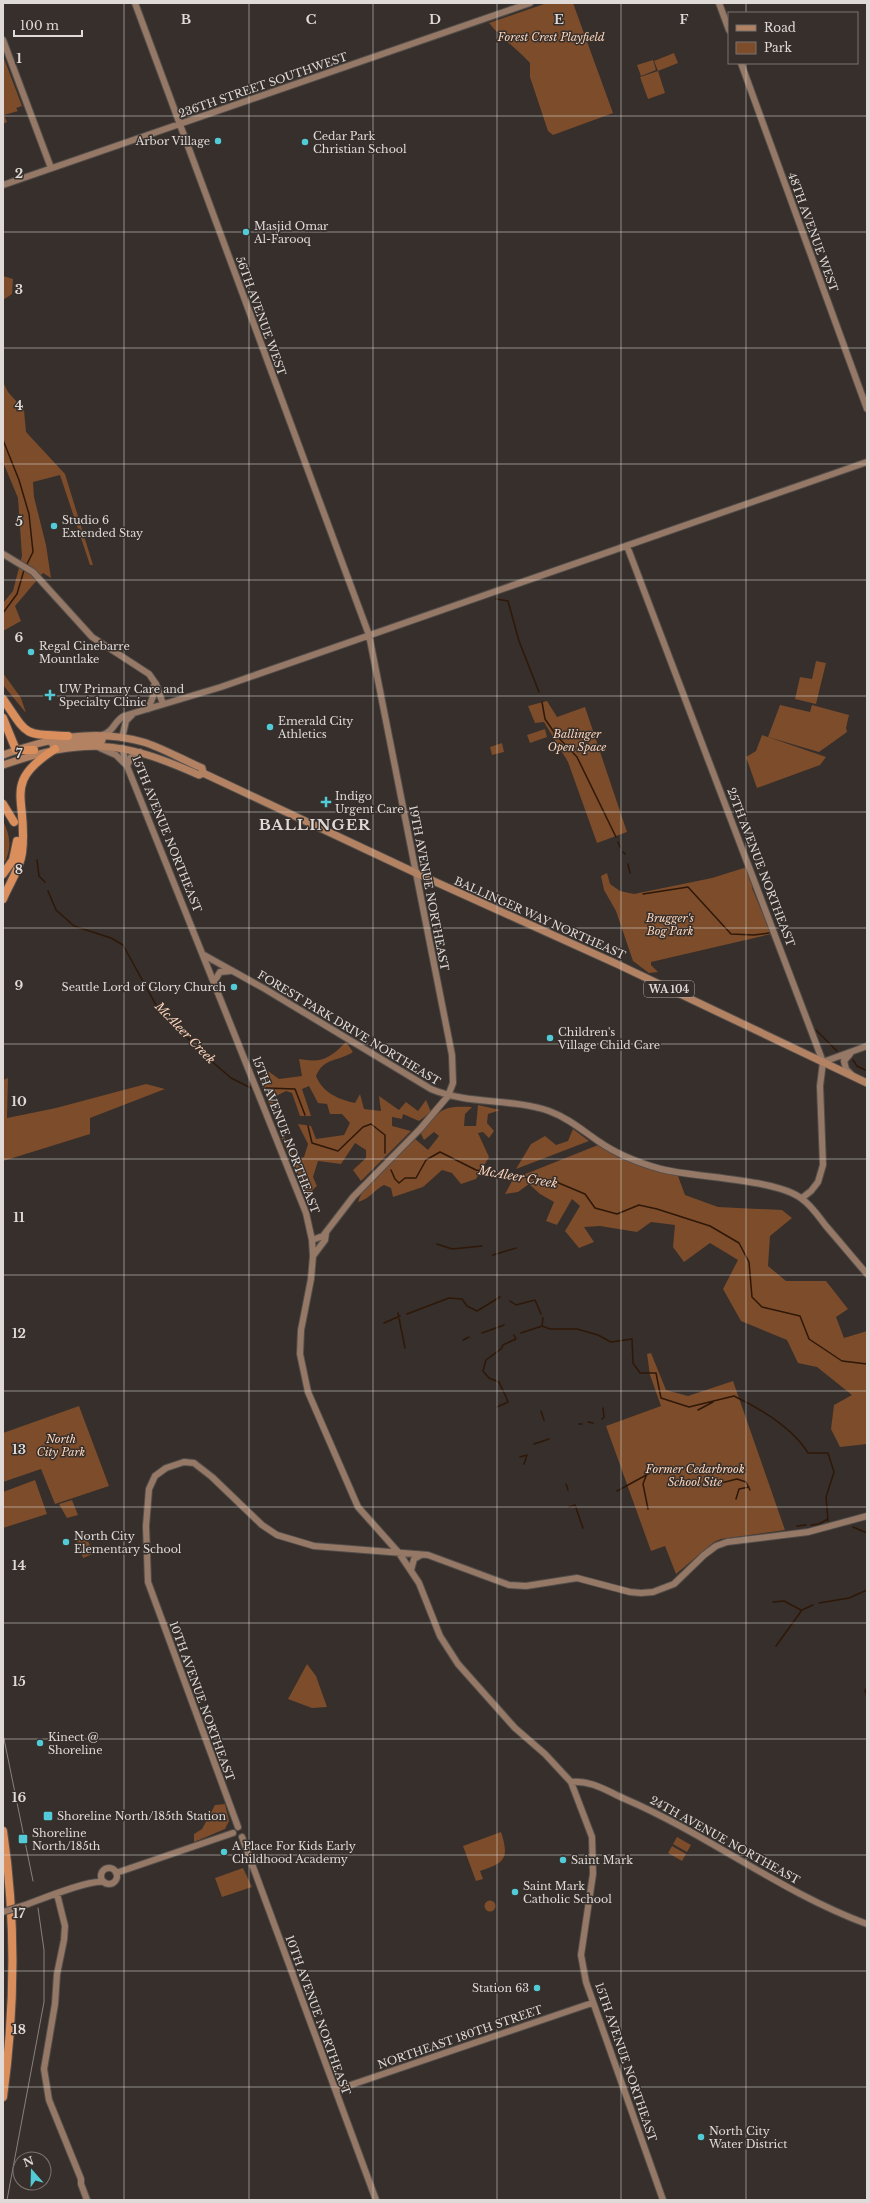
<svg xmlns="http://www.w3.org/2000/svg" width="870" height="2203" font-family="'Libre Baskerville',serif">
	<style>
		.green { fill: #7c4c2b }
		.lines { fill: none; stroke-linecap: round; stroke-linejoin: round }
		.stream { stroke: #2f1808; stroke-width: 1.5 }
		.secondary-casing { stroke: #544e4b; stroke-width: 8 }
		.primary-casing { stroke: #544e4b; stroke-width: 9 }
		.highway-casing { stroke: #544e4b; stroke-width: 10 }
		.secondary { stroke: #957966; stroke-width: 6 }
		.primary { stroke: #b28262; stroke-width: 7 }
		.highway { stroke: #d98e5c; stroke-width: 8 }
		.tram { stroke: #87817e; stroke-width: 1 }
		.secondary-bridge-casing { stroke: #544e4b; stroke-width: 8; stroke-linecap: butt }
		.secondary-bridge { stroke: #957966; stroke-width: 6 }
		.grid { fill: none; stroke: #dfdad8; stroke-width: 1; stroke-opacity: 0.55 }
		.poi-dot { fill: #52cbd7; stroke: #362f2b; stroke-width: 1.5 }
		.labels { text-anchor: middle; stroke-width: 3; stroke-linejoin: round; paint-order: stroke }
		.shield { fill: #362f2b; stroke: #aca7a4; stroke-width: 1 }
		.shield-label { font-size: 10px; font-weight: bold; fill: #dfdad8 }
		.park-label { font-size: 11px; font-style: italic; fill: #fcd4ba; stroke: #362f2b }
		.street-label { font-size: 11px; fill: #dfdad8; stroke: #362f2b }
		.poi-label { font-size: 11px; fill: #dfdad8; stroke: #362f2b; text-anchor: start }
		.water-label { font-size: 12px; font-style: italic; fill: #fdd4bb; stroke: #362f2b }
		.district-label { font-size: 15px; font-weight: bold; letter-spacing: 1px; fill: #dfdad8; stroke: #362f2b }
		.grid-label { font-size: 13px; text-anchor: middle; font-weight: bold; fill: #dfdad8; stroke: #362f2b; stroke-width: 3; stroke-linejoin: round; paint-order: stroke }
	</style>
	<rect width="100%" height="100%" fill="#362f2b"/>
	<path class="green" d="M547,3H573L613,113L553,135L548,131L530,77V63C517,49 501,38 489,23Z
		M674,53L678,63L658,71L665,93L648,99L640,77L658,71L654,61Z
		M3,56L22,106L16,108L18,111L4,115L7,122L3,124Z
		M653,60L656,70L641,76L637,65Z
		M3,276L13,279L12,294L3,300Z
		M3,382L8,392L24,410L26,432L65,474L93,565H90L60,475L33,482L34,497L46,545L51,578L43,573L15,606L21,621L3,631V603L13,591L22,556L18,498L3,462Z
		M816,661L826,663L816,704L795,699L800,677L812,679Z
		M3,673L21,698L26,713L3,685Z
		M547,701L557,717L585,707L627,832L597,843L568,762L544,722L535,723L528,706Z
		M780,705L810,712L812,705L849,715L846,728L847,732L819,752L768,737Z
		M545,729L547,737L530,743L527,735Z
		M762,735L826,757L820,765L757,788L746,757L756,751Z
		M502,743L504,752L492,755L490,747Z
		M3,821C11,836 12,851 3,865Z
		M747,867L754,884L752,888L771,934L651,962V965L658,972L649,973L633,961L616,911L604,890L601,876L607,873L610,884L620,891L634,894L712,878Z
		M346,1042L353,1052C338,1062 324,1057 316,1076C323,1093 338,1099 355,1103L360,1094L364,1109L381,1111L379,1096L399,1110L406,1102L418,1111L426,1100L431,1112L419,1121L403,1114L402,1119L392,1117V1126L411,1131L361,1181L353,1170L366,1158V1150L355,1143L341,1164L318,1161L313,1177L317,1186L307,1195L279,1132L281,1130L295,1160L304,1157L308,1144L298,1124L311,1126L316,1139L344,1135L350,1123L342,1114H330L327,1104L318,1103L309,1086L302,1089L311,1116H300L292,1093L286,1091L274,1097L273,1103L280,1120L276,1121L259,1079L268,1071L279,1079L302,1076L299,1059C322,1063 329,1059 346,1042Z
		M8,1078L7,1118L56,1108L146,1084L165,1089L90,1118V1134L3,1161V1080Z
		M478,1105L500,1110L488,1114L487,1123L494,1131L489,1138L483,1132L478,1133L489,1157L476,1179L461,1184L452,1173L442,1170L423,1187L393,1197L391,1188L384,1185C374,1190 370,1199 358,1202C365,1180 398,1154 414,1138L428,1150L439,1136L434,1132L424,1140L420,1132C441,1111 439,1105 472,1107L465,1114L464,1126H476Z
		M573,1129L589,1141L516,1169L531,1144L545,1136L556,1145L568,1141Z
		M598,1145L619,1158L678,1176L685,1195L718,1207L782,1210L792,1218L770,1236L768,1266L786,1281H826L848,1309L836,1317L844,1338L867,1331V1444L840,1447L831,1429L834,1405L852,1395L817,1367L798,1363L787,1340L741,1321L723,1289L738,1260L710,1243L684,1262L673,1247L675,1225L651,1222L637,1232L600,1226L584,1227L594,1242L579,1248L565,1231L580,1206L572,1199L557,1225L546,1221L554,1202L540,1194L529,1184L518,1192L505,1194L513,1179Z
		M651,1353L666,1390L688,1396L733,1381L785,1530L721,1539L714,1542L676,1574L665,1546L651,1551L606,1426L661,1406L650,1375L647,1354Z
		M79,1406L109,1486L55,1504L41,1469L3,1482V1433Z
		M35,1480L47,1514L3,1528V1492Z
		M72,1500L78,1515L67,1518L59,1504Z
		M86,1535L93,1554L83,1558L76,1538Z
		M307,1664L316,1676L327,1707L312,1708L288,1699Z
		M225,1804L229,1821L225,1829L194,1842V1834L202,1829L215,1805Z
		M501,1832C510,1859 504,1863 480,1871L483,1879L476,1881L463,1846Z
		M677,1837L691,1845L687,1852L673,1844Z
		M672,1846L686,1854L682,1861L668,1853Z
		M243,1868L252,1887L222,1897L215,1878Z
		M484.5 1906a5.5 5.5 0 1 1 11 0a5.5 5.5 0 1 1-11 0Z"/>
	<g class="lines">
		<path class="stream" d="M3,440L19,480L29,514L33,552L26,566
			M496,599L508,601L519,641L539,692
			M3,613L17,594L24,570
			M542,702L545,719L556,735L577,757L616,837
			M618,842L620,847
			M623,852L625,854
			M37,860L39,876L45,882
			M628,864L630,873
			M48,891L56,910L74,926L111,938L123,945L156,1005L201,1052L231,1078L251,1088
			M643,894L688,887L731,934L754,935L769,933
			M816,1030L837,1051
			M853,1060L857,1066L867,1071
			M265,1077L267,1082
			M266,1088L295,1089L305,1115
			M308,1126L312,1143L338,1151L363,1127L371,1124L385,1135V1153
			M391,1170L395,1179L399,1183L405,1178H416L426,1160L440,1152L476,1170L554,1181L585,1194L595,1208L617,1214L639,1205L657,1209L710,1226L739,1243L749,1262L752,1297L762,1307L800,1316L809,1339L842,1361L867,1364
			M437,1244L452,1249L482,1246
			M493,1255L516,1248
			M510,1301L516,1305L535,1300L541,1314
			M398,1313L405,1348
			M407,1314L449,1298L462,1299L467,1306L477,1311L500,1297
			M543,1318L542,1326L550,1329H577L598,1335L611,1342L632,1339L633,1363L640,1373H656L661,1398L689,1407L734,1396C761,1409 792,1427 808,1453H828L834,1472L826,1497L828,1521
			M384,1323L400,1316
			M482,1333L504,1325
			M521,1333L542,1326
			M463,1340L469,1337
			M497,1407L508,1402C506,1396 502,1389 499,1382L489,1378L483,1371L486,1360L501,1349L503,1345L516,1339L514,1335
			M698,1410L713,1402
			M541,1411L544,1420
			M602,1419L604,1417L603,1408
			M588,1422L593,1423
			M579,1424H582
			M534,1444L549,1439
			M520,1457L527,1455
			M524,1464L527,1455
			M646,1476L643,1484L648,1509
			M566,1484L568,1490
			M717,1484L737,1479L746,1482L750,1490
			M617,1491L650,1473
			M736,1499L739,1489L749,1487
			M569,1507L575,1505L583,1528
			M811,1525L819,1524L828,1519
			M797,1526L806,1525
			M853,1527L867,1533
			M781,1539L787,1537
			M773,1602L784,1601L801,1610
			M819,1603L849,1598L867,1590
			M776,1646L802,1610L813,1605
			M867,1687L865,1691L867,1696"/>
		<g class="secondary-casing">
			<path id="secondary" d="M135,3L369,635L452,1055L453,1083L448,1096L420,1129L353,1197L323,1236L312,1240
				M719,3L729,30
				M3,40L51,168
				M741,63L867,409
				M3,185L530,3
				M627,546L823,1062L820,1086L823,1165L818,1182L811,1191L802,1198
				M3,554L33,572L92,637L149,674L156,684L163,704
				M148,709L154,694V686
				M102,735C114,732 114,721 124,716L221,687L867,462
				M122,738L126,721L133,714
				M100,748L116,755L125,764
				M122,748L127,766L306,1213L312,1240L313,1256L311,1279L301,1330L300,1354L308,1392L358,1507L399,1553L419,1583L440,1636L458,1664L515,1728L545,1754L571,1782L592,1837L593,1874L581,1955L586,1982L663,2200
				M127,766L131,757L140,752
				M204,955L265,989L431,1089C469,1105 511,1098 549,1111C568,1118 582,1130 598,1141C618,1155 639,1163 661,1169C696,1178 778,1179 802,1199C812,1206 819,1217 826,1226C840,1242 853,1258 867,1274
				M214,982L220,972L230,971
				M850,1054L844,1061L846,1069L852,1075
				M823,1062L867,1046
				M313,1256L325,1240L326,1233
				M411,1570L414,1559L421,1555
				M571,1782C591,1780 607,1791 625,1799C709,1835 782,1893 867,1924
				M238,1827L148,1582L146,1526L149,1489L155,1476L166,1468L184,1462L194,1463L212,1477L262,1525L277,1535L314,1546L428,1555L509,1585L526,1586L577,1578L630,1592L641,1593L653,1592L674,1584L704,1555L716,1546L727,1542L808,1532L867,1516
				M242,1837L376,2200
				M101 1876a8 8 0 1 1 16 0a8 8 0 1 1-16 0Z
				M116,1873L233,1833
				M57,1894L65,1926L64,1940L57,1974L55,2004L44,2069L49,2100L81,2179V2184L87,2200
				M28,1904C44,1898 91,1879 104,1882
				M336,2090L592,2003"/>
		</g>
		<g class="primary-casing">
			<path id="primary" d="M53,745L70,742L102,740
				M3,755C48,738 95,728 143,742C163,748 183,760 202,768L203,773
				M3,765C84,737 121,740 199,775L203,773L418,874L617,964L867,1083"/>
		</g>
		<g class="highway-casing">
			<path id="highway" d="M3,699C29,737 22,734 68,736
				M3,718L16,750H34
				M3,804L14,822
				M3,874L13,860L17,841
				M3,899C9,884 20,869 22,853C29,798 0,784 55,749
				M3,1831C16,1919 15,2009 3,2097"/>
		</g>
		<use href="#secondary" class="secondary"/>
		<use href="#primary" class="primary"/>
		<use href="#highway" class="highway"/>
		<path class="tram" d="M3,1734L33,1881
			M7,2200L44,2002V1950L38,1908"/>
		<g class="secondary-bridge-casing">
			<path id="secondary-bridge" d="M3,1912L28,1904"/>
		</g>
		<use href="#secondary-bridge" class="secondary-bridge"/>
	</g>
	<path class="grid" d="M124,3V2200M249,3V2200M373,3V2200M497,3V2200M621,3V2200M746,3V13M746,63V2200M3,116H867M3,232H867M3,348H867M3,464H867M3,580H867M3,696H867M3,812H867M3,928H867M3,1044H867M3,1159H867M3,1275H867M3,1391H867M3,1507H867M3,1623H867M3,1739H867M3,1855H867M3,1971H867M3,2087H867"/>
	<g class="poi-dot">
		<circle cx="218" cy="141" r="4"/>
		<circle cx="305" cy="142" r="4"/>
		<circle cx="246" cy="232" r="4"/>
		<circle cx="54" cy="526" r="4"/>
		<circle cx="31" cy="652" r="4"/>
		<path d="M48 689h4v4h4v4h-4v4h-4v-4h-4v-4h4z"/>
		<circle cx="270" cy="727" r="4"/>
		<path d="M324 796h4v4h4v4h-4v4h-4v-4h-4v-4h4z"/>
		<circle cx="234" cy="987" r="4"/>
		<circle cx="550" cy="1038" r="4"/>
		<circle cx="66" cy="1542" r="4"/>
		<circle cx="40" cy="1743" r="4"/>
		<rect x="43" y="1811" width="10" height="10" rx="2"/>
		<rect x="18" y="1834" width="10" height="10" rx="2"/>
		<circle cx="224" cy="1852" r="4"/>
		<circle cx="563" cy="1860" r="4"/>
		<circle cx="515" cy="1892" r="4"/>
		<circle cx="537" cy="1988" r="4"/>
		<circle cx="701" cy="2137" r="4"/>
	</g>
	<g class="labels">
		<rect class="shield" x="644" y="981" width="50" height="16" rx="3"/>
		<g class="shield-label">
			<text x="669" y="993">WA 104</text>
		</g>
		<g class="park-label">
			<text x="551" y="41">Forest Crest Playfield</text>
			<text x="577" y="738">Ballinger<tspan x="577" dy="13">Open Space</tspan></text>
			<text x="670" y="922">Brugger's<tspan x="670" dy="13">Bog Park</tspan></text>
			<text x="61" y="1443">North<tspan x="61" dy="13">City Park</tspan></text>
			<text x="695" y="1473">Former Cedarbrook<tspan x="695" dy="13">School Site</tspan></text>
		</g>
		<g class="street-label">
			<text transform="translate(263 85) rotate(-19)" y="4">236TH STREET SOUTHWEST</text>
			<text transform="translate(813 232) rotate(70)" y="4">48TH AVENUE WEST</text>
			<text transform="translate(261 316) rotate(70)" y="4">56TH AVENUE WEST</text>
			<text transform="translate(167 834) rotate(68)" y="4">15TH AVENUE NORTHEAST</text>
			<text transform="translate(761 867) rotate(69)" y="4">25TH AVENUE NORTHEAST</text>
			<text transform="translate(429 888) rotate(79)" y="4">19TH AVENUE NORTHEAST</text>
			<text transform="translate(540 918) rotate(24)" y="4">BALLINGER WAY NORTHEAST</text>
			<text transform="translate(349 1028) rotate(31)" y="4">FOREST PARK DRIVE NORTHEAST</text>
			<text transform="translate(286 1135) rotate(69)" y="4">15TH AVENUE NORTHEAST</text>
			<text transform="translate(202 1701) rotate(70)" y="4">10TH AVENUE NORTHEAST</text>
			<text transform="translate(725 1840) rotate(29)" y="4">24TH AVENUE NORTHEAST</text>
			<text transform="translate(318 2015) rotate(70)" y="4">10TH AVENUE NORTHEAST</text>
			<text transform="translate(460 2037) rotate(-19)" y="4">NORTHEAST 180TH STREET</text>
			<text transform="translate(626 2062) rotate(71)" y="4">15TH AVENUE NORTHEAST</text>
		</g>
		<g class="poi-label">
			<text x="313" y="140">Cedar Park<tspan x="313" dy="13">Christian School</tspan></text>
			<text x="210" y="145" text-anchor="end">Arbor Village</text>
			<text x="254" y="230">Masjid Omar<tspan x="254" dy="13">Al-Farooq</tspan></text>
			<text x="62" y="524">Studio 6<tspan x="62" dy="13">Extended Stay</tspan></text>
			<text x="39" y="650">Regal Cinebarre<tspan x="39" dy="13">Mountlake</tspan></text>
			<text x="59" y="693">UW Primary Care and<tspan x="59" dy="13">Specialty Clinic</tspan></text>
			<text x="278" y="725">Emerald City<tspan x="278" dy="13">Athletics</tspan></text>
			<text x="335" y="800">Indigo<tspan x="335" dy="13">Urgent Care</tspan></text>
			<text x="226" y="991" text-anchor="end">Seattle Lord of Glory Church</text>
			<text x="558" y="1036">Children's<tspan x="558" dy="13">Village Child Care</tspan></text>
			<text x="74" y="1540">North City<tspan x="74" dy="13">Elementary School</tspan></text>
			<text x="48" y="1741">Kinect @<tspan x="48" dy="13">Shoreline</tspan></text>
			<text x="57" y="1820">Shoreline North/185th Station</text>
			<text x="32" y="1837">Shoreline<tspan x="32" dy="13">North/185th</tspan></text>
			<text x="232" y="1850">A Place For Kids Early<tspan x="232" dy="13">Childhood Academy</tspan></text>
			<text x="571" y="1864">Saint Mark</text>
			<text x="523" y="1890">Saint Mark<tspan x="523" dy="13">Catholic School</tspan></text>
			<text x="529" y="1992" text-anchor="end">Station 63</text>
			<text x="709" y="2135">North City<tspan x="709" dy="13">Water District</tspan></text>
		</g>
		<g class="water-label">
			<text transform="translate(185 1033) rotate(46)" y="4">McAleer Creek</text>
			<text transform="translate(518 1177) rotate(10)" y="4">McAleer Creek</text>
		</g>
		<g class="district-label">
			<text x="315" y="830">BALLINGER</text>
		</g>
	</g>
	<g class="grid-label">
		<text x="186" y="24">B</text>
		<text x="311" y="24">C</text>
		<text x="435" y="24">D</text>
		<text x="559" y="24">E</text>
		<text x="684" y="24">F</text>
		<text x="19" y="63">1</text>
		<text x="19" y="178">2</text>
		<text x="19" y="294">3</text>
		<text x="19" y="410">4</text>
		<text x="19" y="526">5</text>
		<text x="19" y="642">6</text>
		<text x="19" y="758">7</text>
		<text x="19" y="874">8</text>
		<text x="19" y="990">9</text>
		<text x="19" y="1106">10</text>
		<text x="19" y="1222">11</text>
		<text x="19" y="1338">12</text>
		<text x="19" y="1454">13</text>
		<text x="19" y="1570">14</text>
		<text x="19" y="1686">15</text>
		<text x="19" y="1802">16</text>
		<text x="19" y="1918">17</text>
		<text x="19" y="2034">18</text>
	</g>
	<rect width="870" height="2203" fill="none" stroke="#dfdad8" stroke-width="8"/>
	<rect x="728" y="12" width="130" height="52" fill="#362f2b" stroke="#7a7370"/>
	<rect x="736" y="25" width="20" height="6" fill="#b28262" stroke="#7a7370"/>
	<text x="764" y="32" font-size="12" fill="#dfdad8">Road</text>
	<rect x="736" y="42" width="20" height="12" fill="#7c4c2b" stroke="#7a7370"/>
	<text x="764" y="52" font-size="12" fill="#dfdad8">Park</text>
	<g transform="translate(32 2171) rotate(340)"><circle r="19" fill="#362f2b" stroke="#7a7370"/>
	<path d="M0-3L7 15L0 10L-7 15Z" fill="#52cbd7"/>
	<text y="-6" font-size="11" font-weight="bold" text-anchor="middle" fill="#dfdad8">N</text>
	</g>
	<path d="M14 30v6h68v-6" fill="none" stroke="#dfdad8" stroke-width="2"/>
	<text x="20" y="30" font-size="12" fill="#dfdad8" stroke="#362f2b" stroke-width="3" paint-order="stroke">100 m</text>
</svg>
